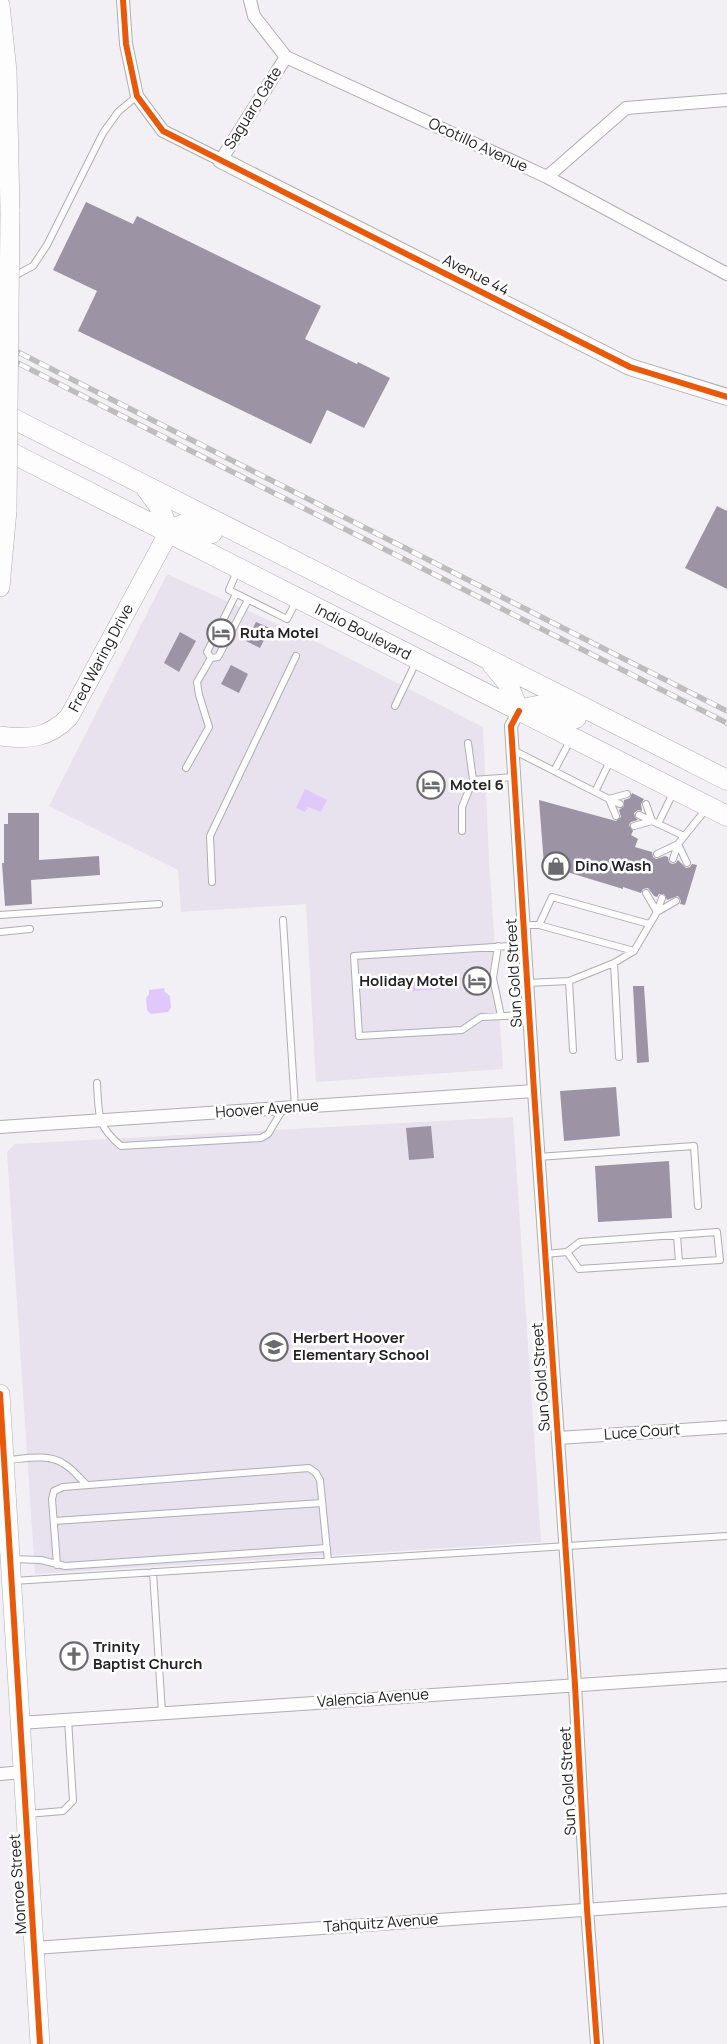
<svg xmlns="http://www.w3.org/2000/svg" width="727" height="2044" font-family="Manrope,sans-serif">
	<style>
		.built { fill: #e7e2ed }
		.water { fill: #e0c9fa }
		.building { fill: #9c94a4 }
		.lines { fill: none; stroke-linecap: round; stroke-linejoin: round }
		.service-casing { stroke: #afadb1; stroke-width: 8 }
		.minor-casing { stroke: #afadb1; stroke-width: 14 }
		.tertiary-casing { stroke: #afadb1; stroke-width: 18 }
		.secondary-casing { stroke: #afadb1; stroke-width: 20 }
		.primary-casing { stroke: #afadb1; stroke-width: 21 }
		.service { stroke: #fdfdfe; stroke-width: 6 }
		.minor { stroke: #fdfdfe; stroke-width: 12 }
		.tertiary { stroke: #fdfdfe; stroke-width: 16 }
		.secondary { stroke: #fdfdfe; stroke-width: 19 }
		.primary { stroke: #fdfdfe; stroke-width: 20 }
		.rail-casing { stroke: #bdbdbe; stroke-width: 5.5 }
		.rail { stroke: #fff; stroke-width: 4; stroke-dasharray: 11; stroke-linecap: butt }
		.secondary-bridge-casing { stroke: #afadb1; stroke-width: 20; stroke-linecap: butt }
		.secondary-bridge { stroke: #fdfdfe; stroke-width: 19 }
		.cycleway-casing { stroke: #fff; stroke-width: 9 }
		.cycleway { stroke: #e8590c; stroke-width: 6 }
		.labels { text-anchor: middle; stroke-width: 5; stroke-linejoin: round; paint-order: stroke }
		.street-label { font-size: 15px; fill: #232225; stroke: #fff }
		.poi-label { font-size: 15px; font-weight: bold; fill: #232225; stroke: #fff; text-anchor: start }
	</style>
	<rect width="100%" height="100%" fill="#f2f0f5"/>
	<path class="built" d="M167,574L321,644L483,727L489,859L503,1069L316,1082L306,904L181,912L178,870L49,806Z
		M513,1117L541,1542L35,1574L7,1152L15,1144Z"/>
	<path class="water" d="M305,789L327,800L321,812L308,807L305,812L296,808Z
		M439,976L440,989L413,991L412,977Z
		M164,988L165,992L170,996L171,1008L168,1012L151,1014L147,1010L146,998L149,994V990Z"/>
	<path class="building" d="M86,202L133,224L137,216L321,306L305,339L357,364L358,362L390,378L364,428L327,410L311,444L78,331L97,291L53,270Z
		M717,506L727,511V589L685,568Z
		M256,622L270,628L260,648L246,641Z
		M180,632L196,641L179,672L164,663Z
		M231,665L248,674L239,693L221,684Z
		M632,793L644,799L641,804L642,811L638,810L634,813L635,817L638,820L631,822L629,825L633,831L631,835L638,839L635,847L652,852L653,857L656,859L665,856L668,857L669,862L672,864L676,863L678,860L686,868L690,867L692,864L697,865L685,905L680,904L681,901L678,896L667,900L664,894H659L657,897L654,896L648,888L643,889L641,893L623,887V889L544,865L539,800L616,821L621,817L619,810L624,806V800L630,798Z
		M8,813H39V860L99,856L100,875L31,880L32,904L5,906L2,863H4V824H8Z
		M633,986H644L649,1062L637,1063Z
		M616,1087L620,1136L564,1141L560,1091Z
		M431,1126L434,1158L409,1160L406,1128Z
		M669,1161L672,1218L598,1222L595,1166Z"/>
	<g class="lines">
		<g class="service-casing">
			<path id="service" d="M11,275H16L33,266L47,245L103,133L118,112L137,96
				M237,571L229,590L287,619L297,600
				M236,594L207,652L211,658L218,657L248,600
				M395,706L417,660
				M513,750L609,799L627,794
				M186,768L209,727L199,695L197,682L211,658
				M554,771L571,739
				M473,780L514,777
				M595,792L611,759
				M646,804L652,821
				M639,815L652,821
				M616,816L609,799L620,804
				M658,824L674,791
				M634,826L652,821L684,836
				M462,831V807L473,780L468,743
				M657,854L678,844L687,863
				M673,859L678,844L707,808
				M212,882L210,836L296,656
				M646,893L657,912L676,901
				M0,915L159,904
				M283,920L295,1107
				M524,925H539L552,897L649,924
				M539,925L634,951
				M0,932L30,929
				M525,945L354,956L359,1036L462,1030L481,1017L529,1015
				M498,946L493,978L501,1016
				M614,963L619,1057
				M569,981L573,1050
				M527,983L569,981L614,963L634,951L657,912L662,898
				M97,1083C99,1115 96,1125 121,1146L261,1138L268,1134L283,1109
				M538,1157L694,1146L698,1206
				M677,1235L679,1263
				M545,1254L567,1252L579,1269L720,1260L717,1232L580,1242L567,1252
				M6,1460C24,1459 48,1453 64,1464C73,1469 80,1479 87,1485
				M54,1521L322,1503
				M12,1559L41,1560L65,1566L327,1548
				M57,1565L52,1499L54,1491L63,1487L309,1468L316,1473L320,1480L328,1561
				M153,1572L162,1713
				M13,1581L727,1536
				M27,1814L63,1811L73,1801L68,1719"/>
		</g>
		<g class="minor-casing">
			<path id="minor" d="M123,0L126,44L137,96L163,131L221,160L286,57
				M250,0L254,16L286,57L547,177L727,274
				M547,177L626,108L727,100
				M519,711L511,726L534,1091L575,1685L587,1909L597,2044
				M0,1127L534,1091
				M558,1438L727,1427
				M20,1723L727,1675
				M0,1774L23,1772
				M34,1948L727,1900"/>
		</g>
		<g class="tertiary-casing">
			<path id="tertiary" d="M221,160L630,367L727,397"/>
		</g>
		<g class="secondary-casing">
			<path id="secondary" d="M0,5L7,71L10,211
				M0,587L7,510
				M0,736C28,740 49,738 69,717L169,532
				M0,1394L40,2044"/>
		</g>
		<g class="primary-casing">
			<path id="primary" d="M0,412L727,780
				M0,447L727,816
				M146,488L159,506L169,532C188,519 192,523 212,533
				M492,664L507,682L519,711
				M519,711C545,701 552,706 576,718"/>
		</g>
		<use href="#service" class="service"/>
		<use href="#minor" class="minor"/>
		<use href="#tertiary" class="tertiary"/>
		<use href="#secondary" class="secondary"/>
		<use href="#primary" class="primary"/>
		<g class="rail-casing">
			<path id="rail" d="M0,343L727,711
				M0,354L727,723"/>
		</g>
		<use href="#rail" class="rail"/>
		<g class="secondary-bridge-casing">
			<path id="secondary-bridge" d="M7,510L10,211"/>
		</g>
		<use href="#secondary-bridge" class="secondary-bridge"/>
		<g class="cycleway-casing">
			<path id="cycleway" d="M123,0L126,44L137,96L163,131L630,367L727,397
				M519,711L511,726L534,1091L575,1685L587,1909L597,2044
				M0,1394L40,2044"/>
		</g>
		<use href="#cycleway" class="cycleway"/>
	</g>
	<defs>
		<g id="hotel-ring" transform="scale(1.4375)"><circle r="9.5" fill="#fff" stroke="#6b6a6e" stroke-width="1.5"/><path d="M-6-4.5h1.5V1H6V5H4.5V3h-9V5H-6ZM-4 0a1.8 1.8 0 1 1 3.6 0ZM.5 0V-2.5h3Q6-2.5 6 0Z" fill="#6b6a6e"/></g>
		<g id="shop-ring" transform="scale(1.4375)"><circle r="9.5" fill="#fff" stroke="#6b6a6e" stroke-width="1.5"/><path d="M-5-2.5h2.3a2.7 3.5 0 0 1 5.4 0H5L5.5 6h-11ZM-1.5-2.5h3a1.5 2.3 0 0 0-3 0Z" fill="#6b6a6e"/></g>
		<g id="school-ring" transform="scale(1.4375)"><circle r="9.5" fill="#fff" stroke="#6b6a6e" stroke-width="1.5"/><path d="M0-5L7-2L0 1L-7-2ZM-4 1L0 2.5L4 1V4Q0 6-4 4Z" fill="#6b6a6e"/></g>
		<g id="church-ring" transform="scale(1.4375)"><circle r="9.5" fill="#fff" stroke="#6b6a6e" stroke-width="1.5"/><path d="M-1.2-6h2.4v3.5h3.3v2.4h-3.3V6h-2.4V-.1h-3.3v-2.4h3.3Z" fill="#6b6a6e"/></g>
	</defs>
	<g fill-rule="evenodd">
		<use href="#hotel-ring" x="221" y="633"/>
		<use href="#hotel-ring" x="431" y="785"/>
		<use href="#shop-ring" x="556" y="866"/>
		<use href="#hotel-ring" x="477" y="981"/>
		<use href="#school-ring" x="274" y="1347"/>
		<use href="#church-ring" x="74" y="1656"/>
	</g>
	<g class="labels">
		<g class="street-label">
			<text transform="translate(253 108) rotate(-58)" y="5">Saguaro Gate</text>
			<text transform="translate(478 145) rotate(25)" y="5">Ocotillo Avenue</text>
			<text transform="translate(476 275) rotate(27)" y="5">Avenue 44</text>
			<text transform="translate(363 632) rotate(27)" y="5">Indio Boulevard</text>
			<text transform="translate(101 658) rotate(-62)" y="5">Fred Waring Drive</text>
			<text transform="translate(514 973) rotate(-93)" y="5">Sun Gold Street</text>
			<text transform="translate(267 1109) rotate(-4)" y="5">Hoover Avenue</text>
			<text transform="translate(541 1377) rotate(-94)" y="5">Sun Gold Street</text>
			<text transform="translate(642 1432) rotate(-4)" y="5">Luce Court</text>
			<text transform="translate(373 1698) rotate(-4)" y="5">Valencia Avenue</text>
			<text transform="translate(568 1781) rotate(-93)" y="5">Sun Gold Street</text>
			<text transform="translate(18 1884) rotate(-94)" y="5">Monroe Street</text>
			<text transform="translate(381 1923) rotate(-4)" y="5">Tahquitz Avenue</text>
		</g>
		<g class="poi-label">
			<text x="240" y="638">Ruta Motel</text>
			<text x="450" y="790">Motel 6</text>
			<text x="575" y="871">Dino Wash</text>
			<text x="458" y="986" text-anchor="end">Holiday Motel</text>
			<text x="293" y="1343">Herbert Hoover<tspan x="293" dy="17">Elementary School</tspan></text>
			<text x="93" y="1652">Trinity<tspan x="93" dy="17">Baptist Church</tspan></text>
		</g>
	</g>
</svg>
